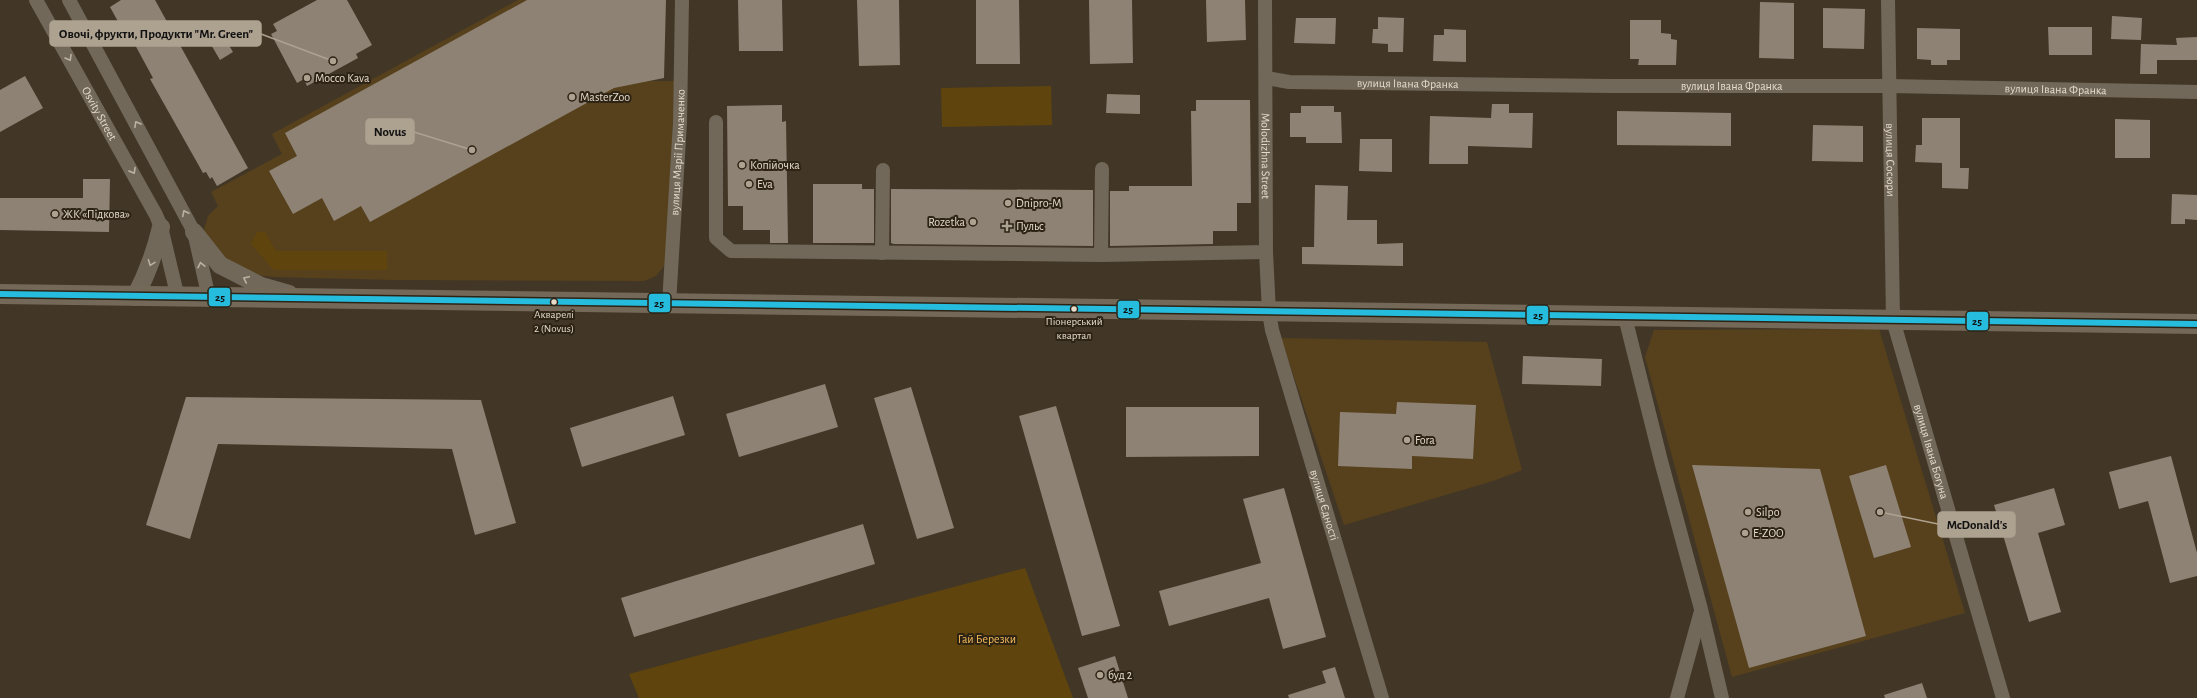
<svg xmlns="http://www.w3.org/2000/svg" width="2197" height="698" font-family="'Alegreya Sans',sans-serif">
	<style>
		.built { fill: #57411c }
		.green { fill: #60440d }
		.building { fill: #8e8275 }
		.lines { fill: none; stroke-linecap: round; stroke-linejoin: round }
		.minor { stroke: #71685a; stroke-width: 14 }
		.tertiary { stroke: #71685a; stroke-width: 18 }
		.secondary { stroke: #746958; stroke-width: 20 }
		.bus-1-casing { stroke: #2c2315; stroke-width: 9 }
		.bus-1 { stroke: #26bcdd; stroke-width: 6 }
		.oneway { stroke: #bdb2a2 }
		.poi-dot { fill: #ada190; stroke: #2c2315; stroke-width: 1.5 }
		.bus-dot { fill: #e6dac9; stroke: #2c2315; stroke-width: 1.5 }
		.labels { text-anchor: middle; stroke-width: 4; stroke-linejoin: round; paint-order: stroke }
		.bus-label { font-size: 11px; fill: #e6dac9; stroke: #2c2315 }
		.poi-label { font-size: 12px; fill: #e6dac9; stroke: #2c2315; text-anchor: start }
		.street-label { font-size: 12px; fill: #e6dac9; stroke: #2c2315 }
		.park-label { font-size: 12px; fill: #f5bb58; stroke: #2c2315 }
		.leader { fill: none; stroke: #ada190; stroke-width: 1.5 }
		.callout-dot { fill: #ada190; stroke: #2c2315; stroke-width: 1.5 }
		.callout { fill: #ada190; stroke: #ada190; stroke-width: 1.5 }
		.callout-label { font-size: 13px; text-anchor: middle; font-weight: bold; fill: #111 }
		.line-badge { stroke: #2c2315; stroke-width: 1.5 }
		.pale-badge-label { font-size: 11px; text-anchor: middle; font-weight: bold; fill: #111 }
	</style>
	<rect width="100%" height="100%" fill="#423726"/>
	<path class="built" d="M518,0H610L650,81H674L669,250L665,265L656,276L644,281L397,280L273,277L256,275L224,262L203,232L208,216L218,206L211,192L282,154L272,134Z
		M1879,329L1965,613L1732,677L1645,357L1654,330Z
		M1281,338L1487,342L1522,470L1493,481L1344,525Z"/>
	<path class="green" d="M1051,86L1052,125L942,127L941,88Z
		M257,232H265L276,251H387V270H274L251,244Z
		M1025,568L1073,698H639L629,674Z"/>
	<path class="building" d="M121,0H155L248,168L217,186L212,177L210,179L206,172L203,173L150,79L153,78L134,43L131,45L110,7Z
		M317,0H347L372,45L356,54L358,58L307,86L304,79L297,83L271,34L277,31L273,24Z
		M527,0H666L664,78L614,88L370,222L361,206L334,221L322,198L293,214L269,171L297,156L285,133Z
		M738,0H782L783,51H739Z
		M857,0H899L900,65L859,66Z
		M976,0H1019L1020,64H976Z
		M1089,0H1132L1133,63L1090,64Z
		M1206,0H1245L1246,40L1207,42Z
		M1760,2L1794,3V59L1759,58Z
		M1823,8L1865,9L1864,49L1823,48Z
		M2112,16L2142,18L2141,40L2111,39Z
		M1378,17L1404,18L1403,52H1388V44L1372,43L1373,29H1378Z
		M1296,18H1336L1335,44L1294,43Z
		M1630,20H1661V33L1671,34V39L1677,40L1676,65H1638L1639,59H1630Z
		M2048,27H2092V55H2049Z
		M1917,28L1960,29V60H1947V65H1931V60L1917,59Z
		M219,29L233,52L220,60L206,36Z
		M1444,29L1466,30V62L1433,61L1434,35H1444Z
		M2197,37V60H2157V74H2140L2141,44L2177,45L2176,38Z
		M25,76L43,108L0,132V90Z
		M1107,94L1140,95V114L1106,113Z
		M1196,100H1250L1251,203H1237V231H1213V244L1110,246V191H1129V186H1192L1191,111H1196Z
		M1492,104H1509V113H1533L1532,148L1468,146V164H1429L1430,116L1491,118Z
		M782,105V122L786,121L788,243H770V230H743V206H728L727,106Z
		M1301,106H1334V112H1341L1342,143H1306V137H1290V113H1301Z
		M1617,111L1731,113V146L1617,145Z
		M1922,118H1960V168H1969L1968,189L1942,188V163L1915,162L1916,145H1922Z
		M2115,119L2150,120V158H2115Z
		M1813,125L1863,126V162L1812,161Z
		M1360,139H1392V172L1359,171Z
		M83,179H110L109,232L0,230V198H83Z
		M813,184H862V189H874V243H813Z
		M1315,185L1348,186L1347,220H1377V244L1403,243V266L1302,264V247H1314Z
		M891,189L1093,190V246L894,244L891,243Z
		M2172,194L2197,195V220L2185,219V224H2171Z
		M1523,356L1602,359L1601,386L1522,384Z
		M825,384L838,427L739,457L726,414Z
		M911,387L954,528L917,539L874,398Z
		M673,396L685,435L582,467L570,428Z
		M186,397L481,400L516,523L475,535L452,449L218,444L190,539L146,525Z
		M1397,402L1476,405L1473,459L1412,456V469L1338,466L1340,412L1396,414Z
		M1056,406L1120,626L1082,636L1019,416Z
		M1126,407H1259V456L1126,457Z
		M2171,456L2197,553V576L2170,583L2148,501L2119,509L2109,472Z
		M1692,465L1820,469L1866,636L1749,668Z
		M1886,465L1911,547L1874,558L1849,476Z
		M1284,488L1326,637L1283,649L1269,598L1169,626L1159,591L1261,563L1243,499Z
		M2054,488L2065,525L2038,533L2061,612L2029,622L1994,505Z
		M863,524L875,564L634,637L621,598Z
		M1115,656L1128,698H1088L1078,668Z
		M1335,667L1345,698H1289L1288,695L1326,683L1322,671Z
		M1922,683L1927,698H1885L1884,695Z"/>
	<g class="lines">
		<g class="minor">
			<path id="s1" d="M36,0L156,215L161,227L178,298"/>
			<path d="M69,0L194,232L209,298"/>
			<path id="s2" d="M1265,0L1266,252L1269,312L1272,330L1382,698"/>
			<path id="s3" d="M1888,0L1893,320L2003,698"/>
			<path id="s4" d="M1266,78L1289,82L1611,86H1888L2197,92"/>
			<path d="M716,122V238L731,251L1101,255L1266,252"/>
			<path d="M882,253L883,170"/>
			<path d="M1101,255L1102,169"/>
			<path id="s5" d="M669,304L680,122L682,0"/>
			<path d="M1625,317L1661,461L1701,609L1722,698"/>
			<path d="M1677,698L1701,611"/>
		</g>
		<path class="tertiary" d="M194,232L220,265L261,286L289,294
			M135,297C147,274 155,253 161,227"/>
		<path class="secondary" d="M0,294L2197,324"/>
		<g class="bus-1-casing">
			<path id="bus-1" d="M0,294L2197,324"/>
		</g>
		<use href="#bus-1" class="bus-1"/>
	</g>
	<defs><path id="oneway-chevron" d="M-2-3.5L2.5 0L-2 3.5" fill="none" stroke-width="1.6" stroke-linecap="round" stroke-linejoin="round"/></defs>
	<g class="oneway">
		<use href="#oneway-chevron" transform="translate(69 58) rotate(60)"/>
		<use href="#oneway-chevron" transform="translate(137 124) rotate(-119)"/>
		<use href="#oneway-chevron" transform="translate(133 171) rotate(61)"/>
		<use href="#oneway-chevron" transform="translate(185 213) rotate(-117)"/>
		<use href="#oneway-chevron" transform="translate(151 263) rotate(111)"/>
		<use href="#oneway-chevron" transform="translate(201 265) rotate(-102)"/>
		<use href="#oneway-chevron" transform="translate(246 279) rotate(-155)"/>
	</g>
	<g class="poi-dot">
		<circle cx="307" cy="78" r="4"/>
		<circle cx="572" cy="97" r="4"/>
		<circle cx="742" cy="165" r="4"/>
		<circle cx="749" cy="184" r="4"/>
		<circle cx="1008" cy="203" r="4"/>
		<circle cx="55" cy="214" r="4"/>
		<circle cx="973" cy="222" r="4"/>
		<path d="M1005 220h4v4h4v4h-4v4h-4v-4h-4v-4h4z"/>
		<circle cx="1407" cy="440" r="4"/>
		<circle cx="1748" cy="512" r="4"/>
		<circle cx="1745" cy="533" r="4"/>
		<circle cx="1100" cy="675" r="4"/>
	</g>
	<g class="bus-dot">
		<circle cx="554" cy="302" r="3.5"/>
		<circle cx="1074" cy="309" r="3.5"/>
	</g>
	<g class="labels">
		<g class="bus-label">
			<text x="554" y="318">Акварелі<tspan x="554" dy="14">2 (Novus)</tspan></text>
			<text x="1074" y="325">Піонерський<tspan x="1074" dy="14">квартал</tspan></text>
		</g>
		<g class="poi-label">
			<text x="315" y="82">Mocco Kava</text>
			<text x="580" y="101">MasterZoo</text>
			<text x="750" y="169">Копійочка</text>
			<text x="757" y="188">Eva</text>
			<text x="1016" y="207">Dnipro-M</text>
			<text x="63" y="218">ЖК «Підкова»</text>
			<text x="965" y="226" text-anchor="end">Rozetka</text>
			<text x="1016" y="230">Пульс</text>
			<text x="1415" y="444">Fora</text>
			<text x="1756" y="516">Silpo</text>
			<text x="1753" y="537">E-ZOO</text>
			<text x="1108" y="679">буд 2</text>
		</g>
		<g class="street-label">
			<text dy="4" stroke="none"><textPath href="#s4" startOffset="142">вулиця Івана Франка</textPath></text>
			<text dy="4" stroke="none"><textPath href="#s4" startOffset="466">вулиця Івана Франка</textPath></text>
			<text dy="4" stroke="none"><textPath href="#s4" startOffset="790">вулиця Івана Франка</textPath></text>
			<text dy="4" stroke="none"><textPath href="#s1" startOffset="130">Osvity Street</textPath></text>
			<text dy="4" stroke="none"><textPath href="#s5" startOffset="152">вулиця Марії Примаченко</textPath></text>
			<text dy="4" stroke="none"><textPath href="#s2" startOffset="156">Molodizhna Street</textPath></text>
			<text dy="4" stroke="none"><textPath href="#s3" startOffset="160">вулиця Сосюри</textPath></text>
			<text dy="4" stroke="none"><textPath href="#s3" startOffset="457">вулиця Івана Богуна</textPath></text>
			<text dy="4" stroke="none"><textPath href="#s2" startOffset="513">вулиця Єдності</textPath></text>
		</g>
		<g class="park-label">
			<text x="987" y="643">Гай Березки</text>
		</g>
	</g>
	<path class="leader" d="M333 61L261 34M472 150L414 132M1880 512L1938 524"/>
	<g class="callout-dot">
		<circle cx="333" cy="61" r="4"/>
		<circle cx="472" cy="150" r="4"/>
		<circle cx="1880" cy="512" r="4"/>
	</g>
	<g class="callout">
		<rect x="50" y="21" width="211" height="25" rx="4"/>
		<rect x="366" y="119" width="48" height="25" rx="4"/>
		<rect x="1938" y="512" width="77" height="25" rx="4"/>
	</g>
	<g class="callout-label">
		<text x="156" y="38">Овочі, фрукти, Продукти "Mr. Green"</text>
		<text x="390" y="136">Novus</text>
		<text x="1977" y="529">McDonald's</text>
	</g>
	<g class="line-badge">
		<rect x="208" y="287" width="23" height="20" rx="4" fill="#26bcdd"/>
		<rect x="648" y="293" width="23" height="20" rx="4" fill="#26bcdd"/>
		<rect x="1117" y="300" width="23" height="19" rx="4" fill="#26bcdd"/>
		<rect x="1526" y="305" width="23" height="20" rx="4" fill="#26bcdd"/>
		<rect x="1966" y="311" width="23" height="20" rx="4" fill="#26bcdd"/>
	</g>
	<g class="pale-badge-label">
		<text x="220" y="301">25</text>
		<text x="659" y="307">25</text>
		<text x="1128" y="313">25</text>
		<text x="1538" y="319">25</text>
		<text x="1977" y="325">25</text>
	</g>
</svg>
